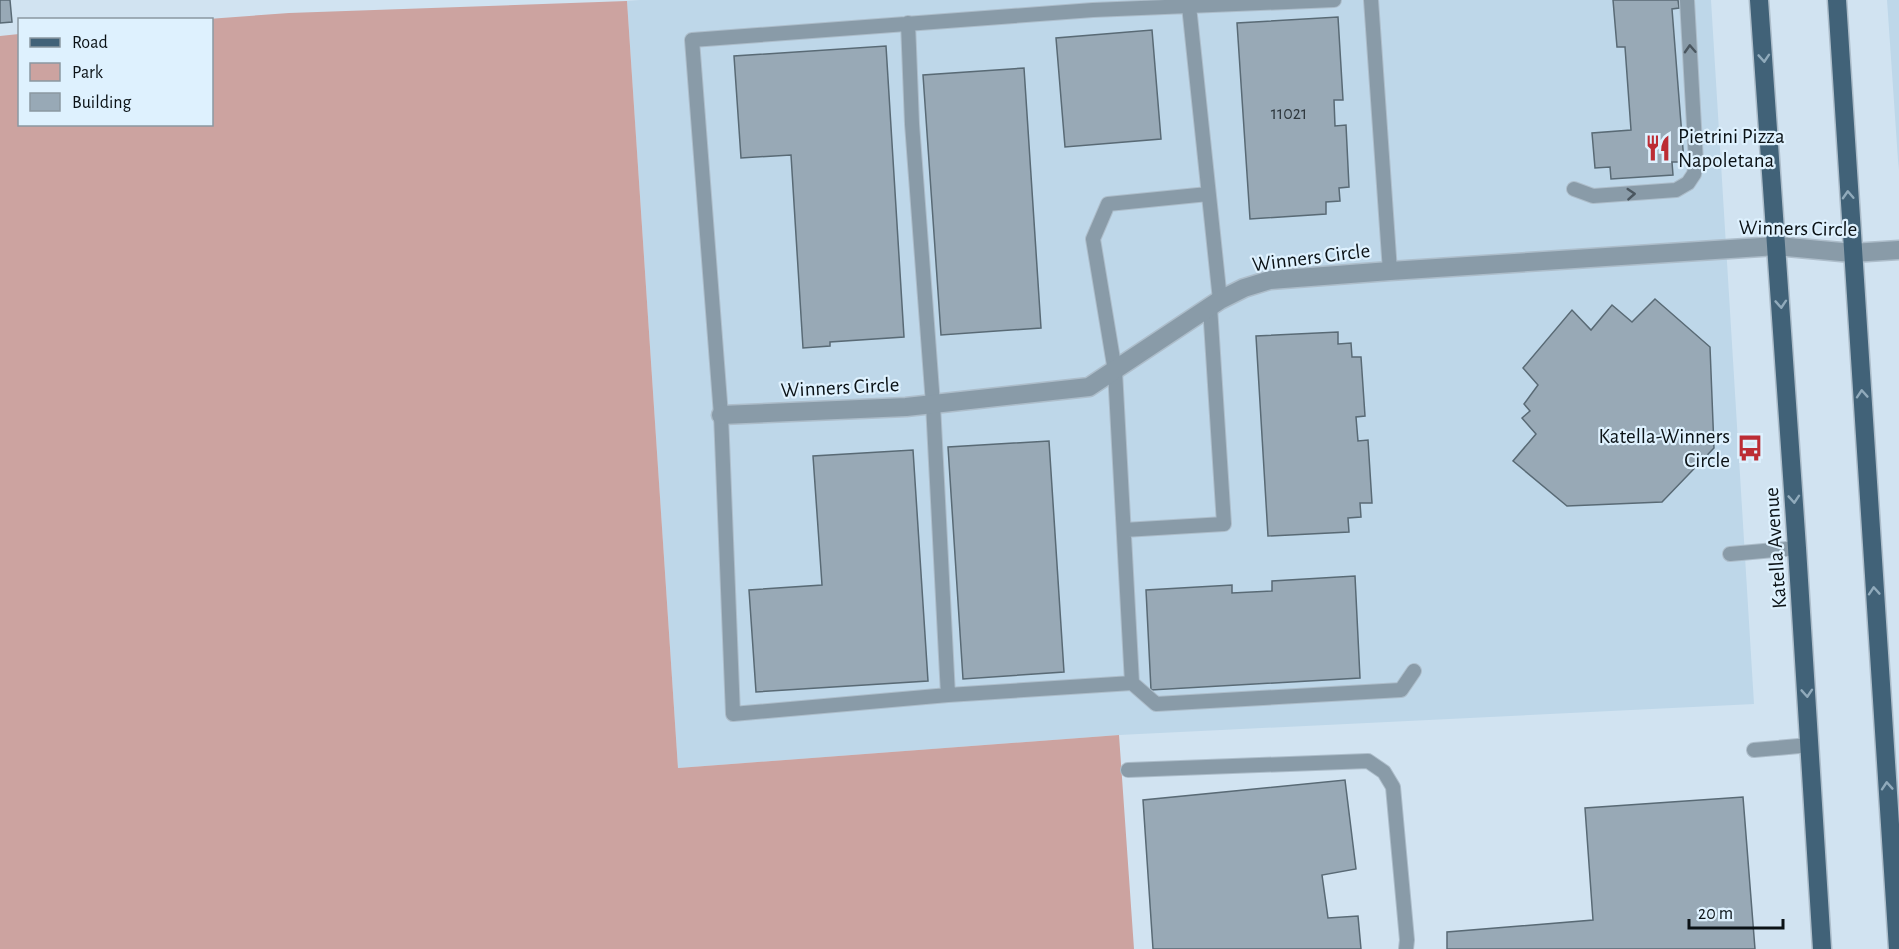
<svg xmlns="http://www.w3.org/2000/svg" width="1899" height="949" font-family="'Alegreya Sans',sans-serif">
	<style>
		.built { fill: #bed7e9 }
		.green { fill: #cca3a0 }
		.building { fill: #98a9b6; stroke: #596a75; stroke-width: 1.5 }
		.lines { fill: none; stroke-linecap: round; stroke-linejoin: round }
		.lane-casing { stroke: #adbdca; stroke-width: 16 }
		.street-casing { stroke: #adbdca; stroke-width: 21 }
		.primary-casing { stroke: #adbdca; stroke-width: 21 }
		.lane { stroke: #899ba8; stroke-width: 14 }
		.street { stroke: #899ba8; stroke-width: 18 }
		.primary { stroke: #416278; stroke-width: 18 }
		.oneway { stroke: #4a565f }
		.oneway2 { stroke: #90aabb }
		.labels { text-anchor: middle; stroke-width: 4.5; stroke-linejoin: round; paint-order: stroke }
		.number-label { font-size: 18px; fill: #2e383e }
		.poi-label { font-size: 21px; fill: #0b1216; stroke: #def1fe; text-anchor: start }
		.street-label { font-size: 21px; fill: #0b1216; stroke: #def1fe }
	</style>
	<rect width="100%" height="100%" fill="#d1e3f1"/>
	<path class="built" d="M640,0H1711L1754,704L1119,735L678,768L627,1Z
		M1887,0H1899V170L1898,160Z"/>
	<path class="green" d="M627,1L678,768L1119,735L1134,949H0V36L19,34L20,124H212V20L208,19L289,13Z"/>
	<path class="building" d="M0,0H10L12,22L0,23Z
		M1613,0H1678L1679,8L1672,9L1684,162H1672L1673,175L1611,179L1610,167L1595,168L1592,133L1631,130L1625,47H1617Z
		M1338,17L1343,100H1334L1335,126L1346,125L1349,187L1339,188L1340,201L1326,202V214L1250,219L1237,23Z
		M1152,30L1161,139L1065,147L1056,38Z
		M886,46L904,337L830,342V346L803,348L791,155L741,158L734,56Z
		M1024,68L1041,328L941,335L923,75Z
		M1655,299L1710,347L1714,448L1662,502L1567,506L1513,461L1536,434L1522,418L1530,411L1524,404L1538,385L1523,368L1572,310L1591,330L1612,305L1632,322Z
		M1338,332V344L1351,343L1352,357H1361L1365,416L1356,417L1358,441L1368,440L1372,503H1360L1361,517L1348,518L1349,532L1268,536L1256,336Z
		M1049,441L1064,672L963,679L948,447Z
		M913,450L928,681L756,692L749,590L822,585L813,456Z
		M1355,576L1360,678L1151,690L1146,590L1232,585V593L1272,591V581Z
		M1345,780L1356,869L1322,875L1328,918L1358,916L1361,949H1153L1143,800Z
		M1743,797L1755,949H1447V932L1593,920L1585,808Z"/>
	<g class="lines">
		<g class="lane-casing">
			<path id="lane" d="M1371,0L1390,271
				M1189,6L1220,300
				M908,23L912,124L933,404L948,695L733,714L721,415L692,40L1093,10L1334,0
				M1574,189L1593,196L1676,190L1688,183L1694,174L1696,162L1687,0
				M1124,530L1224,524L1210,307
				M1730,554L1797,548
				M1132,683L1156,704L1401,690L1414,671
				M948,695L1132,683L1115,371L1093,239L1108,204L1208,194
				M1754,750L1810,745
				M1128,770L1368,761L1384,772L1393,787L1407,940L1406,949"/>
		</g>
		<g class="street-casing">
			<path id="street" d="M721,415L906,407L1089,387L1220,300L1244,288L1270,280L1390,271L1777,246L1852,253L1899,250"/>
		</g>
		<g class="primary-casing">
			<path id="primary" d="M1759,0L1797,548L1822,949
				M1837,0L1898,949"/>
		</g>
		<use href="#lane" class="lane"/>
		<use href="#street" class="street"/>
		<use href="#primary" class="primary"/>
	</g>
	<defs><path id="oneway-chevron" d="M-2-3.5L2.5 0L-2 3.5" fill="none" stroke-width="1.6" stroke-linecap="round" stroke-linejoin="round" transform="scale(1.5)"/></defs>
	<g class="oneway">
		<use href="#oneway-chevron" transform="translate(1690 49) rotate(-93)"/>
		<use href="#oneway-chevron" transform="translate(1631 194) rotate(-4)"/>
	</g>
	<g class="oneway2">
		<use href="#oneway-chevron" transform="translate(1764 58) rotate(86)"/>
		<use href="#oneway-chevron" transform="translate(1848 195) rotate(-93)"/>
		<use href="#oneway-chevron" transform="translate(1781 304) rotate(86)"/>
		<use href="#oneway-chevron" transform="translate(1862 394) rotate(-94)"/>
		<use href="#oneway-chevron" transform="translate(1794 499) rotate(86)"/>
		<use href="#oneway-chevron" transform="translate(1874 591) rotate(-94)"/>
		<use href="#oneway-chevron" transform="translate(1807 693) rotate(86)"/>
		<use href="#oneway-chevron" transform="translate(1887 786) rotate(-94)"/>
	</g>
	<defs>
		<g id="restaurant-bare" transform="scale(2.07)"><path d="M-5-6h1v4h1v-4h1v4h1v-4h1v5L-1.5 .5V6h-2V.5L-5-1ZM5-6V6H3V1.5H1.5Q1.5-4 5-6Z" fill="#bc2c34" stroke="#def1fe" stroke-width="2.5" paint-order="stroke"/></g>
		<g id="bus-bare" transform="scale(2.07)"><path d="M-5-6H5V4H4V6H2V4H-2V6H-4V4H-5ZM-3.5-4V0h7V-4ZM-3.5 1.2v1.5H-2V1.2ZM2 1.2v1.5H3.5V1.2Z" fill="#bc2c34" stroke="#def1fe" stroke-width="2.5" paint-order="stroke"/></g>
	</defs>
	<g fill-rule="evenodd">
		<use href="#restaurant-bare" x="1658" y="148"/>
		<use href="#bus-bare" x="1750" y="448"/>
	</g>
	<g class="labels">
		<g class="number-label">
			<text x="1289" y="119">11021</text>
		</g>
		<g class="poi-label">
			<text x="1678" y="143">Pietrini Pizza<tspan x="1678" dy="24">Napoletana</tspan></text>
			<text x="1730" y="443" text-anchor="end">Katella-Winners<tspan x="1730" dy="24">Circle</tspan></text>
		</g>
		<g class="street-label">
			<text transform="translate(1798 228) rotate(1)" y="7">Winners Circle</text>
			<text transform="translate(1311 257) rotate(-7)" y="7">Winners Circle</text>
			<text transform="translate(840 387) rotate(-3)" y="7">Winners Circle</text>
			<text transform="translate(1775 548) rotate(-94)" y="7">Katella Avenue</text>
		</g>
	</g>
	<rect x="18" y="18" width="195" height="108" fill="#def1fe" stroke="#8a98a1" stroke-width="1.5"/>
	<rect x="30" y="38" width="30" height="9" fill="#416278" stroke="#8a98a1" stroke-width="1.5"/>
	<text x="72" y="48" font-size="18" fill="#0b1216">Road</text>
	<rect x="30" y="63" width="30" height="18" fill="#cca3a0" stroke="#8a98a1" stroke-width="1.5"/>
	<text x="72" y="78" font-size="18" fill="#0b1216">Park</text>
	<rect x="30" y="93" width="30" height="18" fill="#98a9b6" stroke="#8a98a1" stroke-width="1.5"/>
	<text x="72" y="108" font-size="18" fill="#0b1216">Building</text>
	<path d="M1689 919v9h94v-9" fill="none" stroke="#0b1216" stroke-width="3"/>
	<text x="1698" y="919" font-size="18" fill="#0b1216" stroke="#def1fe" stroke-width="4.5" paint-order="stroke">20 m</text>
</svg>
